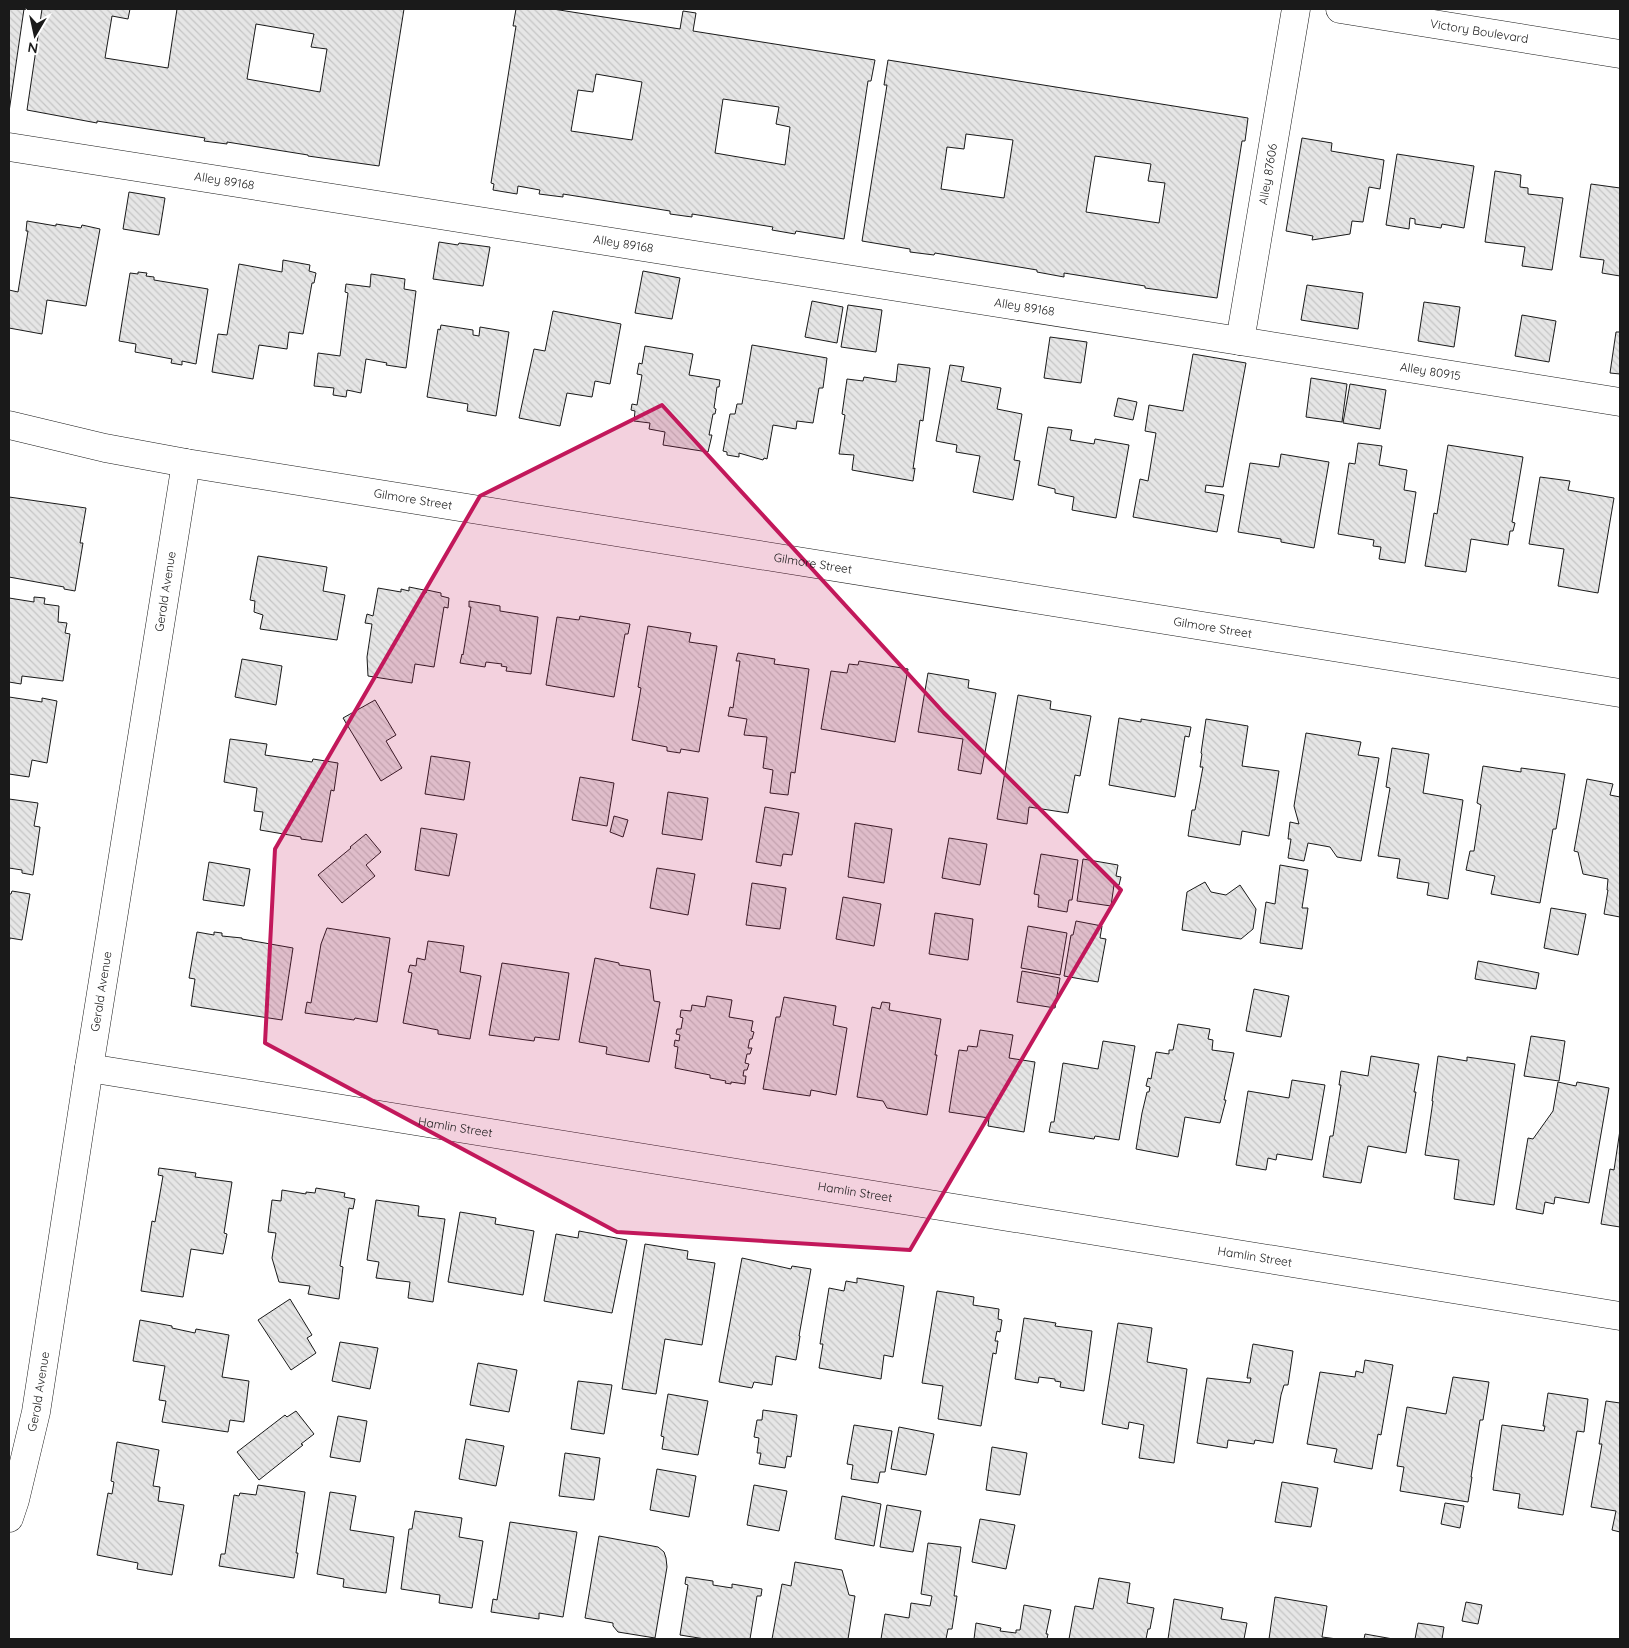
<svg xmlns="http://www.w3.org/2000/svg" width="1629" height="1648" font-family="Quicksand,sans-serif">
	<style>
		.building { fill: url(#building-back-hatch); stroke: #1a1a1a; fill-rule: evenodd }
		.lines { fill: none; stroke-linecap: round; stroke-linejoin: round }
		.minor-casing { stroke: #1a1a1a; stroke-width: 29 }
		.major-casing { stroke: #1a1a1a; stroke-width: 29 }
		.minor { stroke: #fff; stroke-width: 28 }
		.major { stroke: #fff; stroke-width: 28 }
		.marked { fill: #c2185b; fill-opacity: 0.2; stroke: #c2185b; stroke-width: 4; stroke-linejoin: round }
		.labels { text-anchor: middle; stroke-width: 4; stroke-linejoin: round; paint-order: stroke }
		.street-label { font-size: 12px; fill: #1a1a1a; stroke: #fff }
	</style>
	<defs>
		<pattern id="building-back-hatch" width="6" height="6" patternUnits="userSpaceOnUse" patternTransform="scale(1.25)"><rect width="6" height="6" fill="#e6e6e6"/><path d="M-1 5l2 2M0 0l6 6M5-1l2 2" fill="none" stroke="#c5c5c5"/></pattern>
	</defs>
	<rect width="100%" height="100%" fill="#fff"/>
	<path class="building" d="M9,9H24L9,112Z
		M42,9H130L128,19L112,16L105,58L168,68L177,9H404L379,166L308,156V155L227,142V144L204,141L205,138L97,121V123L27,110ZM256,24L314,34L311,47L327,49L320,92L247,79Z
		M516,9H553L680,29L683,11L696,13L693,31L875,60L871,81H868L844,239L796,231L795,234L772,230L773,227L692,214V217L670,214V211L563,194V197L539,194L540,190L518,186L517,194L493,190L494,184L491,183L516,26H513ZM596,74L642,82L632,140L571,131L578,90L593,92ZM723,99L779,107L776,124L790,127L785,165L715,153Z
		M888,60L1248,118L1245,141H1242L1217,298L1145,288V286L1064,273V277L1037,272V270L935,253L934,255L910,252V249L862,241L887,85H884ZM966,134L1013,140L1004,198L941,189L947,147L964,149ZM1095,156L1151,164L1148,181L1165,183L1159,223L1086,212Z
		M1302,138L1332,143L1331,151L1384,160L1380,189L1369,187L1363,222L1352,221L1350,234L1312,240L1313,236L1286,231Z
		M1397,154L1474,166L1464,228L1442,224L1441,228L1415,224V219L1410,218L1409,229L1386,225Z
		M1495,171L1521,175L1520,187L1528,188V194L1563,198L1552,270L1522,266L1525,247L1485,242Z
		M1591,184L1620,188V276L1602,273L1604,260L1580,257Z
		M129,192L165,198L159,235L123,229Z
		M27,221L56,226V224L81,228L82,225L100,229L86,306L47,300L42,334L9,328V290L18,292L28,231H26Z
		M439,242L458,245L459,243L490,247L483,286L433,279Z
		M283,260L310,265L309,271L316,273L314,283H312L303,334L289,332L287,349L259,345L253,379L212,372L218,334L227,335L239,264L282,272Z
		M643,271L680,278L672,319L635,313Z
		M138,272L147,273L146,276L154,277V280L208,289L196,364L182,361V365L171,363L172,359L135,352L136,344L119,341L130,273L138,274Z
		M371,274L405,279L404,289L416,291L406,368L386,365L387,363L366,359L361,393L347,390L346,397L333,395L334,388L314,386L318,353L340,356L348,293L345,292L346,284L370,287Z
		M1307,285L1363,293L1358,329L1301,320Z
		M812,301L843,307L837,343L805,337Z
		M1424,302L1460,307L1454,347L1418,341Z
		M848,305L882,310L876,352L841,347Z
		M553,311L621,324L610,384L595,381L592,397L567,393L560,426L519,418L534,349L545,351Z
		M1522,315L1556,321L1549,362L1515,356Z
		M441,325L473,330V335L479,336L480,327L509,332L496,416L467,411L468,404L427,397L438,329L440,330Z
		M1616,332H1620V374L1610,373Z
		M1050,337L1087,342L1081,383L1044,378Z
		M752,345L827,358L823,388H819L813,423L797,421L796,429L773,425L767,459L764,458L763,460L739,453V457L727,455V452L723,451L730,414H735L737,404H742Z
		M645,346L693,354L689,375L720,380L719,387H717L714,408L716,409L715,414H713L709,435H712L708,452L663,445L665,432L649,429L650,423L634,421L635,411L631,410L632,404L637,405L642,375L637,374L639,363L642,364Z
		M1193,354L1246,363L1223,487L1206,485L1205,492L1224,495L1217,532L1133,517L1140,479L1148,481L1156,433L1145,431L1149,405L1183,411Z
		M898,364L930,368L923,421L920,420L913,469L915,468L913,481L852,470L854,455L839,454L845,415L842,414L847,379L863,381L864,377L896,382Z
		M950,365L964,367L961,381L1001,388L997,409L1022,414L1014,460L1020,461L1013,500L973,492L980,456L956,452L957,445L936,441Z
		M1311,378L1347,384L1342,422L1306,417Z
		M1350,384L1386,390L1380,429L1343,423Z
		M1118,398L1137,402L1133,420L1114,416Z
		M1048,427L1072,430L1070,440L1094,444L1095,439L1129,445L1116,518L1072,510L1074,497L1055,493V489L1038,485Z
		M1358,443L1382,446L1379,465L1407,470L1404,490L1416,492L1405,563L1379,559L1381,547L1373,546L1374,540L1338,534L1349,463L1355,464Z
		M1448,445L1523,457L1512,522L1515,523L1513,531H1510L1508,545L1471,539L1466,572L1425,566L1434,513L1437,514Z
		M1281,454L1329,462L1314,548L1281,542V539L1238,532L1250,463L1279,467Z
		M1540,477L1570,481L1568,490L1614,498L1598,593L1558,586L1564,549L1529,544Z
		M9,497L86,508L80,543H83L75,591L64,589V587L9,577V580Z
		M258,556L327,567L323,591L345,595L337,640L260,629L263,615L254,612L255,601L250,600Z
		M409,587L424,590L423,593H426L427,590L441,593V596L449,598L448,608L444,607L434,667L415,664L412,683L368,676L367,657L372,624L365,623L367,614L373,616L378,588L401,592V589L409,591Z
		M34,597L45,598L44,604L59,606L58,622L67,623L65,633L70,634L63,681L22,676L21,684L9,682V598L34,602Z
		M469,601L500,606V611L538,617L531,674L506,671L507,667L501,666L502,664L486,662L485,667L460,663L462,654L463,655L471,607H469Z
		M580,616L630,624L628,634H625L614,697L546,685L557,617L579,620Z
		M648,626L691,633L689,642L717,646L699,752L681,749L680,753L667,751V747L632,740L641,688L638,687Z
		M738,653L775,659L774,664L809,669L795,773L791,772L788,795L770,793L773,770L763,768L767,737L744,735L747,719L728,716L730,707L733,708L740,661H736Z
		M242,659L282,666L276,705L235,697Z
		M859,661L908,669L895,742L821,729L831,671L847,673L849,664L858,665Z
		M928,673L969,680L968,688L996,693L981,774L958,770L963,739L918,732Z
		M1018,695L1051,701L1050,709L1091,716L1080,776L1075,775L1068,813L1029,807L1027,824L997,819Z
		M9,697L42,702V698L57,701L47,763L32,760L29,777L9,774Z
		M375,700L396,735L386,741L402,768L381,781L343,718Z
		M1119,718L1141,722V719L1191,727L1189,737L1185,736L1175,797L1109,785Z
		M1206,719L1248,726L1242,766L1279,771L1269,836L1242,831L1240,845L1188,836L1192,810H1195L1203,767H1200L1202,754L1201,753Z
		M1306,733L1361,742L1358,755L1379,758L1361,861L1337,857L1330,847L1308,843L1304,861L1288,858L1291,839H1288L1290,822L1299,824L1294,806Z
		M230,739L267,744L265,755L312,762L313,759L338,763L334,791L331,790L322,842L301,839V837L260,830L263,812L254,811L257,788L224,782Z
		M1392,748L1429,754L1423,793L1463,800L1448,899L1427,895L1429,883L1397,878L1400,859L1378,856L1390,788L1386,787Z
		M431,756L470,762L464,800L425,794Z
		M1483,766L1521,772V768L1565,774L1556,829H1553L1540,903L1491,894L1495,876L1466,870L1470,851H1474L1481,805L1477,803Z
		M580,777L614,783L607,826L572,820Z
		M1587,779L1613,784L1610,795L1620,797V917L1604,914L1608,890H1607L1608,879L1583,874L1578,852L1574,851Z
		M668,792L708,798L702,840L662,834Z
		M9,799L38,803L34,826L40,827L33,875L22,873V870L9,868Z
		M765,807L799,813L792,855L783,854L781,866L756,862Z
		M614,816L628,820L623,837L610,832Z
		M855,823L892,829L884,883L848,877Z
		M421,828L457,834L449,876L415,870Z
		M366,834L381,852L366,865L375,876L342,903L318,875L351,848L350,847Z
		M949,838L987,844L980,885L942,878Z
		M1041,854L1078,860L1072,900H1069L1067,912L1038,907L1039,895L1034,894Z
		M1083,859L1118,865L1116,876L1121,877L1119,885H1114L1111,906L1077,901Z
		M209,862L250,869L244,906L203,900Z
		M1280,865L1308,870L1302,908H1308L1302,949L1260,943L1266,902L1275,904Z
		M657,868L695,874L688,915L650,908Z
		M1205,882L1211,892L1226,895L1240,885L1256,909L1253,929L1241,939L1182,930L1187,892Z
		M752,883L786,888L780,929L746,925Z
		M12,891L30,894L22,940L10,938L9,943V894H11Z
		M843,897L881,904L874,946L836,939Z
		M1551,908L1586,914L1578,955L1544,948Z
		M935,913L973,919L968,960L929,954Z
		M1076,921L1102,926L1100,938L1106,939L1098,982L1064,976L1071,935H1073Z
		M1028,926L1067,933L1060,975L1021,968Z
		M327,928L390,938L377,1022L355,1018L354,1020L305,1013L307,1002L311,1003L321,944Z
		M197,932L214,935V932L222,933V936L242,938V939L293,948L282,1020L191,1006L195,979L189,978Z
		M428,941L464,946L460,972L481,976L470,1039L438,1034V1030L403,1023L412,973L408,972L410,965L416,966L417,958L425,960Z
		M595,958L619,963V965L650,970L654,1001L660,1002L649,1062L606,1054L607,1047L579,1042Z
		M1478,961L1539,973L1536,989L1475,979Z
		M502,963L569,973L559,1040L535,1037L534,1041L489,1035Z
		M1022,971L1060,978L1055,1008L1017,1002Z
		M1254,989L1289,996L1281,1037L1246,1031Z
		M707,996L732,1000L729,1017L753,1021L751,1031L754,1032L752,1039H750L748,1048H752L750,1054H747L745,1063L749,1064L747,1070H744L743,1076H746L745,1084L731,1082V1084L725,1083L726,1081L710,1078V1075L675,1068L678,1047L674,1046L675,1040L679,1041L680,1035L676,1034L677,1029H681L683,1018L680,1017L681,1010L691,1011L692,1005L705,1007Z
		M784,997L836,1006L833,1025L847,1028L836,1095L811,1090L810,1096L763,1089L776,1017H780Z
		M882,1002L890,1003L889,1010L941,1019L935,1055H937L927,1115L887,1108L883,1101L857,1097L872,1007L880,1009Z
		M1178,1024L1210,1029L1208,1039L1213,1040L1212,1050L1234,1053L1224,1100H1226L1220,1123L1185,1117L1178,1157L1136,1149L1142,1113L1147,1092H1149L1150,1087L1146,1086L1148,1078L1151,1079L1156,1052L1169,1054V1050H1173Z
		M980,1030L1013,1035L1009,1058L1035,1062L1024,1132L988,1126L989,1118L949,1112L959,1050L967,1051L968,1046L977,1047Z
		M1531,1036L1565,1041L1559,1081L1524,1076Z
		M1103,1041L1135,1046L1119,1140L1095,1136L1094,1139L1049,1132L1051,1122H1054L1063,1063L1098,1069Z
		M1371,1056L1419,1064L1414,1092H1416L1406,1153L1368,1146L1361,1183L1323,1177L1330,1136H1333L1341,1085H1339L1341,1071L1368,1076Z
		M1438,1056L1467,1061V1057L1515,1064L1494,1205L1454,1199L1459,1160L1425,1155L1433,1101H1432Z
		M1292,1080L1325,1085L1312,1160L1277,1154L1276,1160L1268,1158L1266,1170L1236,1165L1248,1091L1289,1098Z
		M1558,1082L1576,1086L1577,1082L1609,1088L1589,1203L1555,1197L1554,1204L1545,1202L1543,1214L1516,1209L1528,1138L1533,1139L1553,1111Z
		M1620,1130V1227L1601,1224L1610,1169L1614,1170Z
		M159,1168L196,1173L195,1177L232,1182L224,1233L227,1234L223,1254L191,1249L183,1297L141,1291L152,1221L155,1222L163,1176L158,1175Z
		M316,1188L345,1193L344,1197L355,1199L353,1209L349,1208L340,1266L343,1267L339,1299L308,1294L310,1286L279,1282L272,1258L276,1233L268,1232L272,1200L281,1201L282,1190L306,1194V1192L315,1193Z
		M376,1200L419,1206L418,1216L445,1219L433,1302L408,1298L410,1282L376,1278L379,1262L367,1260Z
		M460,1212L496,1218L495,1224L534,1231L523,1295L448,1282Z
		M579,1231L627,1240L612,1313L544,1301L556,1234L578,1238Z
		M645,1244L688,1251L687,1259L715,1263L702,1345L665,1339L656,1394L622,1389Z
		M742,1258L791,1269L792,1266L811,1269L799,1336H800L796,1360L776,1356L772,1385L754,1382L752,1388L719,1382Z
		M857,1278L904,1286L893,1357L884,1355L881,1379L819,1368L823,1344H820L829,1288L844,1291L846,1281L857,1283Z
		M937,1291L974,1297L973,1305L999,1309L998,1319L1002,1320L1000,1332L997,1331L995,1341H998L996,1354L993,1353L981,1426L938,1419L943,1386L922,1383Z
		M290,1299L312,1335L307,1338L316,1353L291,1370L258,1320Z
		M1024,1318L1056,1323L1055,1326L1092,1331L1084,1391L1060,1387L1061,1382L1055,1381V1379L1039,1377L1038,1383L1015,1379Z
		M140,1320L172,1326V1328L195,1333L196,1329L229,1335L222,1377L249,1381L244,1422L230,1420L228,1432L162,1422L166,1401L159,1400L165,1366L133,1361Z
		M1118,1323L1152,1328L1147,1362L1187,1369L1174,1463L1139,1458L1144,1425L1129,1422L1128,1429L1102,1424Z
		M340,1342L378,1348L370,1389L332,1381Z
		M1253,1344L1293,1351L1288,1385H1284L1281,1395L1273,1443L1255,1440L1254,1444L1228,1440L1227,1448L1197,1443L1207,1378L1250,1383L1251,1378H1247Z
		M1365,1360L1393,1365L1381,1435L1378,1434L1372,1469L1334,1462L1337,1449L1307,1444L1320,1372L1355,1377L1356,1371L1363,1373Z
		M478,1363L517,1370L509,1412L470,1405Z
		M1453,1377L1489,1382L1483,1420H1480L1471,1477H1472L1468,1502L1400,1491L1404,1467L1397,1466L1407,1407L1446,1414Z
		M578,1381L612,1385L604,1434L571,1429Z
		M1548,1393L1588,1399L1584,1432L1577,1431L1563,1515L1518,1508L1520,1494L1493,1490L1502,1425L1544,1431L1545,1426H1543Z
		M668,1394L708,1401L698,1455L662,1449L664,1437L661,1436Z
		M1606,1401L1620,1403V1532L1612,1530L1616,1511L1591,1507L1602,1444H1599Z
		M763,1410L797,1415L791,1457L787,1456L785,1468L759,1464L761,1453H757L759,1438L754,1437L757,1420H762Z
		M296,1411L314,1434L301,1444L303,1445L259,1480L237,1452L285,1415L287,1417Z
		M338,1416L367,1421L360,1462L330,1457Z
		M854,1425L892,1431L885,1472H880L878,1483L851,1479L853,1465L847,1464Z
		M899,1427L934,1434L926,1475L891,1469Z
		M466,1439L504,1446L496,1486L459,1479Z
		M117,1442L159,1450L153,1486L160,1487L158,1501L184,1505L172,1575L137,1569L138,1563L97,1555L108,1493L112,1494L114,1482L111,1481Z
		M992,1447L1027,1453L1020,1495L986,1490Z
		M565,1453L600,1458L594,1500L559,1496Z
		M657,1469L696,1476L689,1517L650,1510Z
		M1282,1482L1318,1488L1311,1527L1275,1522Z
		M258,1485L305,1492L296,1553H298L294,1578L219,1566L221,1554H225L234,1495L239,1496L240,1493L256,1495Z
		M754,1485L787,1491L779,1531L747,1525Z
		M330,1492L356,1496L350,1530L394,1537L386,1593L343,1587L344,1579L317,1574Z
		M842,1496L881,1504L874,1546L835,1539Z
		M1445,1503L1464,1506L1460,1528L1441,1524Z
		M887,1505L921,1511L913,1552L880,1547Z
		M415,1511L462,1518L459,1537L483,1541L472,1608L439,1603L440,1595L401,1589L409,1529H412Z
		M980,1519L1015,1525L1006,1569L972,1562Z
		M510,1522L577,1532L563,1617L539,1613V1619L491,1612L493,1599L497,1600Z
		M599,1536L658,1547L664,1552L666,1558L667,1567L655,1638L618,1632L613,1626V1623L585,1618Z
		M928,1543L961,1547L954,1596H957L952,1629H948L946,1639H881L885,1614L909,1618L911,1603L930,1606L932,1596L921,1594Z
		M795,1562L842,1570L849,1595L855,1596L848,1639H772L782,1584L791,1586Z
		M686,1577L713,1581V1585L732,1588V1584L762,1589L761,1596H757L750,1639H705L680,1635L688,1585L685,1584Z
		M1099,1578L1130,1583L1127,1603L1154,1608L1150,1629H1148L1146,1639H1069L1075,1606L1093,1609Z
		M1275,1597L1327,1606L1322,1637L1337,1639H1269Z
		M1174,1599L1223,1608L1221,1619L1247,1623L1244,1639H1168Z
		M1466,1602L1482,1605L1478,1624L1462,1621Z
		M1024,1605L1051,1610L1046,1634H1048L1047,1639H974L976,1623L1001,1628L1000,1631L1016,1633V1630H1020Z
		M1418,1623L1444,1627L1442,1639H1415Z
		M1365,1634L1393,1639H1364Z"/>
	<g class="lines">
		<g class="minor-casing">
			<g id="minor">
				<path id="s1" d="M9,147L1240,341L1620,402"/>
				<path id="s2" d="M1240,341L1296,9"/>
				<path id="s3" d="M9,425L105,448L186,463L1620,693"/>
				<path id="s4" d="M89,1068L1620,1316"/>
				<path id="s5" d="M9,1518L15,1500L36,1412L89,1068L186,463"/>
			</g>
		</g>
		<g class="major-casing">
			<g id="major">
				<path id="s6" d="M1340,9L1620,54"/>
			</g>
		</g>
		<use href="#minor" class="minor"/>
		<use href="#major" class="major"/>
	</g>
	<path class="marked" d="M662,405L944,713L1121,890L910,1250L617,1232L265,1043L275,849L480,496Z"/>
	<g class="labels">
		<g class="street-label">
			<text dy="4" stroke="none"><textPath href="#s6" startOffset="141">Victory Boulevard</textPath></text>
			<text dy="4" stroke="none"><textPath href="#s2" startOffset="169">Alley 87606</textPath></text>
			<text dy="4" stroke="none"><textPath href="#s1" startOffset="218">Alley 89168</textPath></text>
			<text dy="4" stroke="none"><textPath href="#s1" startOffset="622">Alley 89168</textPath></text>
			<text dy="4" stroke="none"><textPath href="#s1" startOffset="1028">Alley 89168</textPath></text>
			<text dy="4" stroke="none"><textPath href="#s1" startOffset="1439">Alley 80915</textPath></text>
			<text dy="4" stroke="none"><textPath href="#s3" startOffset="411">Gilmore Street</textPath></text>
			<text dy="4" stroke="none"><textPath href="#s3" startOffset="816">Gilmore Street</textPath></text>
			<text dy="4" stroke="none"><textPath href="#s5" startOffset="940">Gerald Avenue</textPath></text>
			<text dy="4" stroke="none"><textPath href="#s3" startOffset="1221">Gilmore Street</textPath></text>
			<text dy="4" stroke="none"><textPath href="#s5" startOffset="535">Gerald Avenue</textPath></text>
			<text dy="4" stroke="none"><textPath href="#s4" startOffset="371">Hamlin Street</textPath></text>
			<text dy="4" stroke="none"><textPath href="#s4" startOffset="776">Hamlin Street</textPath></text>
			<text dy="4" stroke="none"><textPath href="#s4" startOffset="1181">Hamlin Street</textPath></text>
			<text dy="4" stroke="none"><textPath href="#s5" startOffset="130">Gerald Avenue</textPath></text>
		</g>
	</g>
	<rect width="1629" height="1648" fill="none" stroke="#1a1a1a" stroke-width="20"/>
	<g transform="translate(35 35) rotate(189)" stroke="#ffffff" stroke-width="4" paint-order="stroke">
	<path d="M0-4L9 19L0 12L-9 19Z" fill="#1a1a1a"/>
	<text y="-8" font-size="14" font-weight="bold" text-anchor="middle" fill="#1a1a1a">N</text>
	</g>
</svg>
